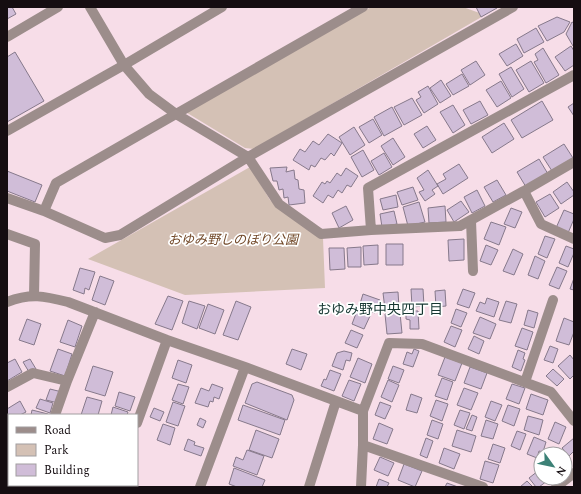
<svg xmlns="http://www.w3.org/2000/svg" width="581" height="494" font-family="Spectral,'Noto Sans JP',serif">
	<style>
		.green { fill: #d4c1b5 }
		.building { fill: #d0bdd8; stroke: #86798b }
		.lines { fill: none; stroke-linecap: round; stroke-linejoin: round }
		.minor { stroke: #9c8d8b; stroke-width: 10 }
		.labels { text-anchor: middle; stroke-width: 3.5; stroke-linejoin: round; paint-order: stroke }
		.park-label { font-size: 13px; font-style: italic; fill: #714828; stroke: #fff }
		.neighbourhood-label { font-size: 14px; fill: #163732; stroke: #fff }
	</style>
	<rect width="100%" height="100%" fill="#f7dde8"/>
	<path class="green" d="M371,7H463L485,15L254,149L245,148L184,111Z
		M250,167L270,200L323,238L325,288L185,295L88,259Z"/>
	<path class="building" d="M7,7H12L16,14L7,19Z
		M476,7H496L497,8L481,17Z
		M557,17L570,22L564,32L547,41L538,26Z
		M572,22L574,23V46H573L566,34Z
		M536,28L544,42L524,53L517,39Z
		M516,44L523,56L507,66L499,54Z
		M571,46L574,51V65L565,71L555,57Z
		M543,48L559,75L546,83L534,62L538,60L535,54Z
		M15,52L44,101L7,122V57Z
		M476,61L485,75L470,85L461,70Z
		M531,61L544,83L529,92L516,70Z
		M511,67L524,89L512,97L499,74Z
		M462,74L469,86L453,95L446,84Z
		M441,80L451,96L440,103L430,88Z
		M501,81L511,98L497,107L486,90Z
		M428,86L438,104L424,113L416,100L421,97L418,92Z
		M412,98L422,115L404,125L394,107Z
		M480,101L488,115L471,124L463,110Z
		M542,101L553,120L522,138L511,120Z
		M574,103V116L568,107Z
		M453,105L465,125L453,133L440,112Z
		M392,107L402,126L384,136L374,117Z
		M373,119L382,135L369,143L359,127Z
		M504,123L514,139L492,153L482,137Z
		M427,126L436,140L423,148L414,134Z
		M354,127L365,145L350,155L339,137Z
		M328,134L342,143L334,156L331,153L325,160L321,158L315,167L311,165L309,170L293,160L300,149L305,152L313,141L319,145Z
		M393,138L405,157L393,165L381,146Z
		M564,144L573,158L552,171L543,157Z
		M363,150L374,170L362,177L351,157Z
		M384,153L392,167L379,175L371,161Z
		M539,159L548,174L526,187L517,172Z
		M459,164L468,178L443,194L437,184L446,179L443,174Z
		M287,167L286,172L294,170L295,179L298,180L299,189L304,190L305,203L289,205L288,197L284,198L283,189L279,190L277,181H273L270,168Z
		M346,168L358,176L351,187L347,185L342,193L338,190L333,198L328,195L323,203L313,196L322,182L325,184L327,181L330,183L337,173L341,176Z
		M428,170L438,186L432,190L435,194L425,201L419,192L424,190L417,178Z
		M7,171L42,185L35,202L7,191Z
		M497,180L506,195L493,202L484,187Z
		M567,182L574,192V195L561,204L553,192Z
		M413,187L418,200L402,205L397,192Z
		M477,190L485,206L472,213L464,197Z
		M550,194L559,208L545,217L536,202Z
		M396,195L398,207L383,210L380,199Z
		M461,201L469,212L454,222L447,210Z
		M419,202L425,222L408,226L403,207Z
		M346,206L353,220L339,228L332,213Z
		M445,206L446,222L429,223L428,208Z
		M511,208L522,212L515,228L504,224Z
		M564,210L574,214V219L568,233L556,228Z
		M394,211L397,224L382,227L380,214Z
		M491,222L506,227L499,245L484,239Z
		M545,236L555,239L547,258L538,254Z
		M464,239V260L449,261L448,240Z
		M386,244H403V265H386Z
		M378,245V264L364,265L363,246Z
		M486,245L498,250L491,265L480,261Z
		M566,246L574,249V253L568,267L559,263Z
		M361,247V267H348L347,248Z
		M329,248H344L345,269L330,270Z
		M513,249L523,254L514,275L503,271Z
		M535,256L545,261L538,279L528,275Z
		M557,267L567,271L559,289L549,285Z
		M80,268L95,272L89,290L85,288L84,294L73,290Z
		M100,276L114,281L105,305L92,300Z
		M574,278V290L570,289Z
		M411,289H423L424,306L412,307Z
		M463,289L475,293L469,308L457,304Z
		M445,290L446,306L436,307L435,291Z
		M398,292L399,307L385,309L383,293Z
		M363,294L380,300L375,313L359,307Z
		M168,296L183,301L172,330L155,324Z
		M487,298L499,302L494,317L476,311L480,302L485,304Z
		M189,301L205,306L197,329L182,323Z
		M236,301L251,307L238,340L223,335Z
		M506,301L517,304L511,323L499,320Z
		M208,304L224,310L215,334L199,328Z
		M456,309L467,313L461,327L451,323Z
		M528,310L538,313L534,328L524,325Z
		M357,311L370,316L364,329L352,324Z
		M406,311H418L419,329H410V320L406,319Z
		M400,313L402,333L387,334L385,314Z
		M480,317L496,324L490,339L473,333Z
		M564,318L574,322V332L569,345L556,341Z
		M27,319L41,324L34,345L19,340Z
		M68,320L82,326L75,347L60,342Z
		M451,326L462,330L455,347L444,342Z
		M522,328L533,332L527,350L515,346Z
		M351,330L363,335L357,348L345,343Z
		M474,336L484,341L479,354L468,349Z
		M550,346L558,349L553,363L544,360Z
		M58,349L72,354L65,376L50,371Z
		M292,349L307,354L301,370L286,364Z
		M414,349L419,351L413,367L403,364L407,352L412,354Z
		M518,350L525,353L523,359L525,360L521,371L512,367Z
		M344,351L352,353L350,361L346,360L343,370L332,366L337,353Z
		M570,355L574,360V375L570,379L558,366Z
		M445,357L462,363L455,381L438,375Z
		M358,358L372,364L365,383L350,377Z
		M15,359L22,372L7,381V363Z
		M30,359L36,369L29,372L23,362Z
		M178,360L192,365L186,383L172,378Z
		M93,366L113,372L105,396L85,390Z
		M393,366L404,370L399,383L388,379Z
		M470,367L487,373L481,389L464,383Z
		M553,369L564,379L557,386L546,376Z
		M330,370L341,374L334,391L321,386L324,379L326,380Z
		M442,378L453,382L447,400L435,396Z
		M349,380L361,384L354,401L342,396Z
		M388,380L399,385L392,402L381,397Z
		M257,382L292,395L294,400L287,420L245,403L252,384Z
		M178,384L189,387L183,404L172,400Z
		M212,384L223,388L219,399L214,397L213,402L210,401L208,407L195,403L201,388L209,391Z
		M512,384L525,388L519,404L506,399Z
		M464,388L478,393L471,410L457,405Z
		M50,389L62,392L58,403L46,400Z
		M119,392L135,397L130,411L115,406Z
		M411,394L422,398L417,413L406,410Z
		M531,394L548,400L543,415L526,409Z
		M87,397L102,401L98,415H81Z
		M40,399L53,403L50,413L36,408Z
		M436,400L448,404L442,421L430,416Z
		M20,401L26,412L20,415H9V424L7,420V409Z
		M491,401L502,405L495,421L485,417Z
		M173,402L185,406L178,426L166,422Z
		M380,402L391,406L385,419L375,415Z
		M243,405L285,420L280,435L238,420Z
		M508,405L520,409L514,426L502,421Z
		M113,407L128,412L127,415H111Z
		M154,408L164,412L160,421L150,417Z
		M32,410L48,414L47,415H31Z
		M460,410L470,413L464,429L454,425Z
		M472,415L477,417L472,431L466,429Z
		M528,416L543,420L539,435L524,430Z
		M200,418L206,421L203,428L197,425Z
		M432,420L443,424L438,439L427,435Z
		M486,420L498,424L493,439L481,436Z
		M555,422L566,427L559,444L548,439Z
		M379,423L393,429L387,444L373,439Z
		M163,424L175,428L170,445L157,440Z
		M256,430L279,439L272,458L249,450Z
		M457,430L476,436L471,452L452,446Z
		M517,431L526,434L520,450L511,446Z
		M534,437L546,442L543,452L539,451L537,458L527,454Z
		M426,438L433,441L427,458L420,455Z
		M574,438V452H573L569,456L562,448Z
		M188,439L195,442L194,445L204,448L201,456L184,450Z
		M493,444L505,448L500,463L488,459Z
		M444,448L460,454L454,469L439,463Z
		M247,450L264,456L257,475L233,466L236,457L243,460Z
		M380,457L394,463L388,476L374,470Z
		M485,461L499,465L493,483L480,479Z
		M404,464L422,471L415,487L398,480Z
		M234,468L265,480L262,487H237L229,484Z
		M538,471L541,474V478H551L539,487H536L529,478Z
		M379,479L389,483L387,487H376Z
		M527,481L533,487H520Z
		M447,483L458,487H445Z
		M47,485H69L68,487H46Z
		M76,485H88L95,487H75Z"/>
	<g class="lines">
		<path class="minor" d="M90,7L124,65L149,94L176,114L248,157L513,7
			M7,37L58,7
			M7,131L124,65L222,7
			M574,162L524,191L541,224L574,239
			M7,198L44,211L105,238L120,235L248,157L279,204L321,234L371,230L460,226L524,191
			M44,211L56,183L176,114L363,7
			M471,221L473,271
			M371,230L368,188L574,75
			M7,234L35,244L34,296
			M7,302C31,293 44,296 68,302L167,340L245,367L363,411V445L361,487
			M67,381L95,312
			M525,382L553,300
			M7,387L33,373L67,381L55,415
			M363,411L389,343L422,344L551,392L574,421
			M137,423L167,340
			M363,445L483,487
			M30,487L31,485
			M114,487V485
			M200,487L245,367
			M309,487L336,401
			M556,487L574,473"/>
	</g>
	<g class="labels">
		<g class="park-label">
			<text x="233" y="244">おゆみ野しのぼり公園</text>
		</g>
		<g class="neighbourhood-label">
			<text x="380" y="314">おゆみ野中央四丁目</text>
		</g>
	</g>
	<rect width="581" height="494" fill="none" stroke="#150d11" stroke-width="16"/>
	<rect x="8" y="414" width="130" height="72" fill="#ffffff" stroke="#a19ea0"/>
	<rect x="16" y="427" width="20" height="6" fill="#9c8d8b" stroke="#a19ea0"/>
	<text x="44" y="434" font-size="12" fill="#150d11">Road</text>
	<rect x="16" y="444" width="20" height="12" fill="#d4c1b5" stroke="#a19ea0"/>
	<text x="44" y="454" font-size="12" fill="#150d11">Park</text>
	<rect x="16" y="464" width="20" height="12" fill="#d0bdd8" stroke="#a19ea0"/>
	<text x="44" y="474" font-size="12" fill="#150d11">Building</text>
	<g transform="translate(553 466) rotate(123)"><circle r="19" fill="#ffffff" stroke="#a19ea0"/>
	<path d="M0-3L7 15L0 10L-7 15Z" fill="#3c8176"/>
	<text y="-6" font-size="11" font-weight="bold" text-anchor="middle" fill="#150d11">N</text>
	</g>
</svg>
